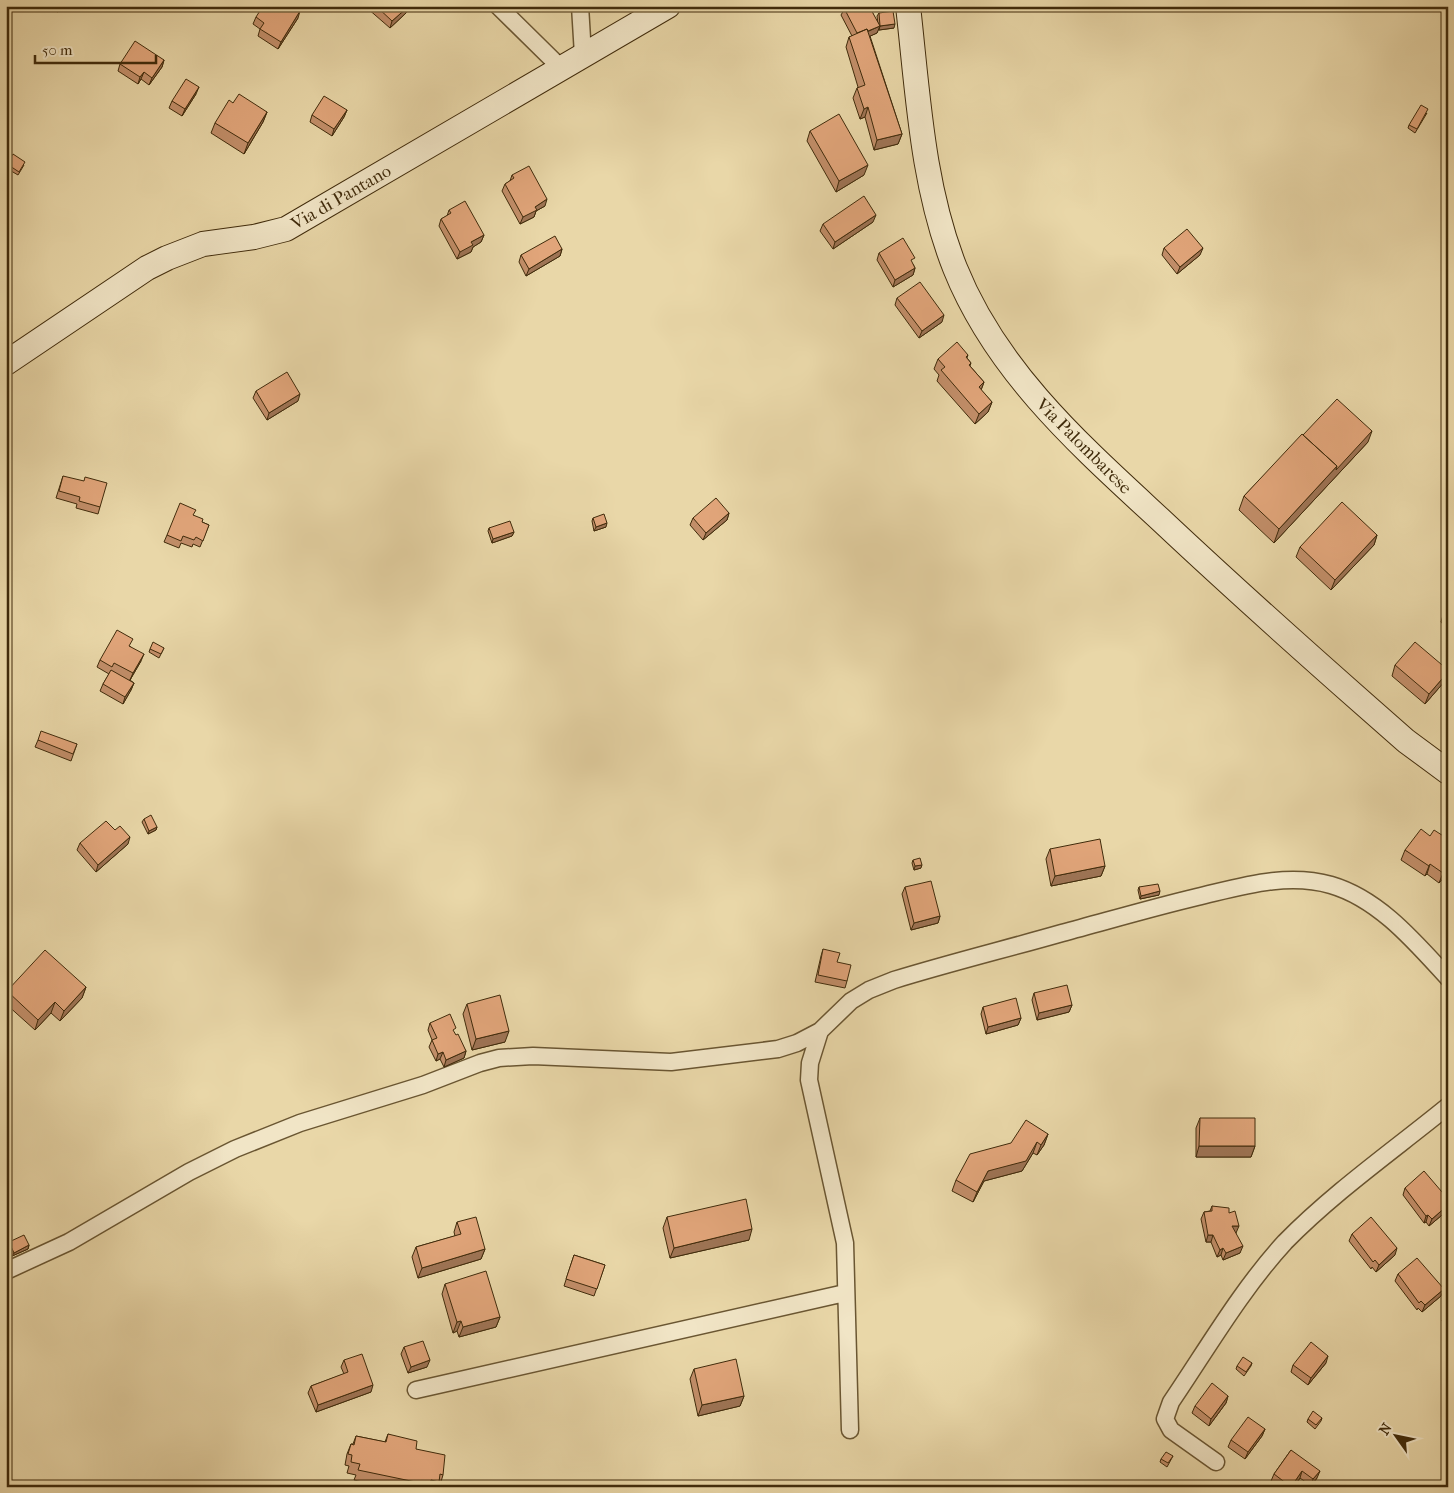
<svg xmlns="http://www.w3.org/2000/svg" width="1454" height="1493" font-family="'IM FELL French Canon',serif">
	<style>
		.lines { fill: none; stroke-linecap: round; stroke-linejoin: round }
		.street-casing { stroke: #6a5632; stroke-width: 19 }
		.secondary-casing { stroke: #402b0b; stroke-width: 26 }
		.street { stroke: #f1e5c6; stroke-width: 16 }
		.secondary { stroke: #f1e5c6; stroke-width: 24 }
		.wall { fill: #c28e69; stroke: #402b0b }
		.shaded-wall { fill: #9e7455; stroke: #402b0b }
		.building { fill: #e1a57a; stroke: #402b0b }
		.labels { text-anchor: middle; stroke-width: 5; stroke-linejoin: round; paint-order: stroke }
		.street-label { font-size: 18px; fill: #402b0b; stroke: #f1e5c6 }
	</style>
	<rect width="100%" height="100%" fill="#e9d7a8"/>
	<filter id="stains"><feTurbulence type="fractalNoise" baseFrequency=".004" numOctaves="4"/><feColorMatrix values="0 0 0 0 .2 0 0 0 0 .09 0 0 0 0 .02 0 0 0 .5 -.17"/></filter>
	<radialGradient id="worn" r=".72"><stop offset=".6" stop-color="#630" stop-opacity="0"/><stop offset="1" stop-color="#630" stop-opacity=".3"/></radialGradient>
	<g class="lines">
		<g class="street-casing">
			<path id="street" d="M498,6L561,68
				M580,6L583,55
				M820,1031L810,1063L809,1080L845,1243L850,1430
				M6,1271L69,1242L189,1172L235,1149L300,1123L423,1085L480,1063L499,1058L533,1056L671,1062L778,1049L797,1043L820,1031L851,1001L869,990L894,980C949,963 1006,949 1062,933C1107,921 1151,908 1197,897C1240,887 1286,872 1331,885C1379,899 1415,942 1448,978
				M416,1390L845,1293
				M1216,1462L1171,1430L1165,1419L1171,1402C1207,1349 1241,1290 1285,1242C1334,1192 1394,1150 1448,1106"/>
		</g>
		<g class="secondary-casing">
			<path id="secondary" d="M908,6C918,94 922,185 955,268C997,373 1082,447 1163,522C1229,584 1296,644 1364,704L1406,741L1448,772
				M6,363L147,268L167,258L203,244L254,237L286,229L668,6"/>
		</g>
		<use href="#street" class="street"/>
		<use href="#secondary" class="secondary"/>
	</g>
	<path class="wall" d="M44,6H61L58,12Z
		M368,6H409L406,13L390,28L367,8Z
		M844,6H869L878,24L877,16L879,13L894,28L879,30V28L877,33L870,36L902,134L898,144L874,150L865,117L860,119L853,98L857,88L858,87L846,47L849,37L852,36L841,15L845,8Z
		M256,17L298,18L278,49L258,36L260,29L253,24Z
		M164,60L162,67L149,85L141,79L138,84L118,71L120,64Z
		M196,94L182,116L169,108L172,101Z
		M233,103L267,112L263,122L244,154L211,133L215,123Z
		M347,110L344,117L332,136L310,122L312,115Z
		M1427,113L1415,133L1408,128L1409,125Z
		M810,131L864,175L836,192L807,141Z
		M13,154L24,165L18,175L6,168V165Z
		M512,175L545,206L536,211L534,217L520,224L502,191L505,184L510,181Z
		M449,210L484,235L481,242L473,247L471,252L457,259L439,226L441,219L447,216Z
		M873,222L833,249L820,231L823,224Z
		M1164,248L1200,255L1177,274L1162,255Z
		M562,249L560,256L526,276L519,262L521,255Z
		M879,253L913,264L915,268L913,275L893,287L877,260Z
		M897,298L942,322L919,338L895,305Z
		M968,355L967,358L971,363L970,366L984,382L981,390L992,402L988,412L975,424L937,381L939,375L934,369L938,359Z
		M256,391L298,401L267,420L253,398Z
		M1303,435L1368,442L1274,543L1239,510L1244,496Z
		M63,476L100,507L98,514L76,508L77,504L56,498Z
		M729,513L727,520L703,540L690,525L693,518Z
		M193,515L202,522L209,525L200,547L193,544L192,547L181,543L179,548L164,542L167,535Z
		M593,518L606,527L594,531L592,521Z
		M489,528L514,532L512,536L492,543L488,531Z
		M1377,535L1374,545L1331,590L1296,557L1300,547Z
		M1448,611V630L1441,622L1443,615Z
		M130,646L141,661L130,680L134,683L131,690L123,704L100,691L103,684L109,674L97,667L100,660Z
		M164,648L159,658L149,652L150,649Z
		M1395,665L1445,681L1425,704L1392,676Z
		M38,740L77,744L71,761L35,747Z
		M144,819L157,827L156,830L148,834L142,822Z
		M115,830L128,844L96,872L77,850L80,843Z
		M1050,849L1105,866L1101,876L1051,886L1046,859Z
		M1405,850L1448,873L1439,883L1427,874L1425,876L1401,860Z
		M913,860L921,868L914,870L912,863Z
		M905,887L940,916L938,923L911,930L902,894Z
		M1139,887L1159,895L1140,899L1138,890Z
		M823,949L837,962L847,981L845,988L815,982L821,956Z
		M86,987L82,998L60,1021L51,1013L35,1030L6,1004V995L7,991Z
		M1034,993L1072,1005L1069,1012L1037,1020L1032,1000Z
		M467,1004L505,1042L472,1050L463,1014Z
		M983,1007L1021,1018L1018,1025L986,1034L981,1014Z
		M430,1023L454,1033L466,1051L464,1058L444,1067L440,1059L436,1061L429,1047L432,1040L428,1030Z
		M1200,1118L1255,1146L1251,1157H1196V1128Z
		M1048,1134L1044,1145L1037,1155L1033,1153L1022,1171L984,1181L973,1202L952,1191L956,1180Z
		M1405,1188L1448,1199V1210L1429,1226L1426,1222L1424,1223L1403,1195Z
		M1212,1206L1229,1213L1236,1233L1240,1253L1223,1260L1221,1255L1217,1257L1211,1242H1206L1201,1219L1204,1212L1210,1211Z
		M667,1217L749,1240L670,1258L663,1228Z
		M457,1222L485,1249L481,1259L418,1278L412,1257L416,1247L455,1236L454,1232Z
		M1352,1234L1395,1255L1376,1272L1372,1267L1371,1269L1349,1241Z
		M9,1242L29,1245L28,1249L12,1256L7,1246Z
		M574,1255L605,1265L594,1296L564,1286Z
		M1398,1274L1441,1296L1422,1312L1418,1308L1417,1310L1395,1281Z
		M445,1284L500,1317L496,1327L459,1337L457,1331L453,1333L442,1294Z
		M1448,1311V1330L1445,1327L1446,1325L1442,1321L1445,1314Z
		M404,1347L427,1367L408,1373L401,1354Z
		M344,1360L371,1392L316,1412L308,1393L311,1386L344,1374L341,1367Z
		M1252,1363L1251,1366L1244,1376L1236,1369L1237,1366Z
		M1326,1363L1308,1385L1291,1372L1293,1365Z
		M694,1369L744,1396L740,1406L698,1416L690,1379Z
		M1228,1396L1226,1403L1209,1426L1192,1413L1195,1406Z
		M1322,1418L1321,1421L1315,1429L1307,1422L1308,1419Z
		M1265,1429L1262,1436L1245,1459L1228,1447L1231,1440Z
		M388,1434L416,1449L443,1475L440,1485H438L437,1487H384L354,1480L356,1475L347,1473L349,1466L345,1465L347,1454L351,1444H353L356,1436L385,1442Z
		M1291,1450L1317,1478L1311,1486L1300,1478L1294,1487H1279L1271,1481L1274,1474Z
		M1173,1456L1167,1467L1160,1462L1161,1459Z"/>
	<path class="shaded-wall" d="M409,6L406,13L390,28L392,21Z
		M300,11L298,18L278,49L281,42Z
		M895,24L894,28L879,30L880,26Z
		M880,26L877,33L855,43L858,36Z
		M164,60L162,67L149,85L152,78Z
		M144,72L141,79L138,84L140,77Z
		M199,87L196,94L182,116L185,109Z
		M868,107L865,117L860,119L864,109Z
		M347,110L344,117L332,136L334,129Z
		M267,112L263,122L244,154L248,143Z
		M902,134L898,144L874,150L877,140Z
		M868,165L864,175L836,192L839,181Z
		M547,199L545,206L536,211L534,217L520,224L523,217L535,207Z
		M876,215L873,222L833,249L835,242Z
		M484,235L481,242L473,247L471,252L457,259L460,252L471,242Z
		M1203,248L1200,255L1177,274L1180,267Z
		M562,249L560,256L526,276L529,269Z
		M915,268L913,275L893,287L895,280Z
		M944,315L942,322L919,338L922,331Z
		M984,382L980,393L979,387Z
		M300,394L298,401L267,420L269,413Z
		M992,402L988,412L975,424L979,414Z
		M1372,431L1368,442L1274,543L1279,529L1337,466Z
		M729,513L727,520L703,540L706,533Z
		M607,523L606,527L594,531L596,527Z
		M514,532L512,536L492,543L493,539Z
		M1377,535L1374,545L1331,590L1335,580Z
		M144,654L141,661L130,680L133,673Z
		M1448,672L1445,681L1425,704L1429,694Z
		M134,683L131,690L123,704L125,697Z
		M157,827L156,830L148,834L149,831Z
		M130,837L128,844L96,872L98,865Z
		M1430,864L1427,874L1425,876L1429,866Z
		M922,865L921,868L914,870L915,866Z
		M1105,866L1101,876L1051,886L1055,876Z
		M1448,867V873L1439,883L1443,873Z
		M1160,891L1159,895L1140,899L1141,896Z
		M940,916L938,923L911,930L914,923Z
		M86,987L82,998L60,1021L64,1011Z
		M55,1002L51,1013L35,1030L38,1020Z
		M1072,1005L1069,1012L1037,1020L1039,1013Z
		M1021,1018L1018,1025L986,1034L988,1027Z
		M509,1031L505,1042L472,1050L476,1039Z
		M466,1051L464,1058L444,1067L446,1060Z
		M443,1052L440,1059L436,1061L438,1054Z
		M1048,1134L1044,1145L1037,1155L1041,1145Z
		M1037,1142L1033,1153L1022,1171L984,1181L973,1202L977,1192L988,1171Z
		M1199,1146H1255L1251,1157H1196Z
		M1448,1205V1210L1429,1226L1432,1219Z
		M1428,1215L1426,1222L1424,1223L1426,1216Z
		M1232,1226H1239L1236,1233H1230Z
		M752,1229L749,1240L670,1258L674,1248Z
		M1208,1235H1213L1211,1242H1206Z
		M29,1245L28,1249L12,1256L14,1253Z
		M1243,1246L1240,1253L1223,1260L1226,1253Z
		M1223,1248L1221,1255L1217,1257L1220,1250Z
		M1397,1248L1395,1255L1376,1272L1379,1265Z
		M485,1249L481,1259L418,1278L422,1268Z
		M1444,1289L1441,1296L1422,1312L1425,1305Z
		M500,1317L496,1327L459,1337L463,1327Z
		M461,1321L457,1331L453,1333L457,1322Z
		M1328,1356L1326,1363L1308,1385L1311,1378Z
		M430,1360L427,1367L408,1373L411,1367Z
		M373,1385L371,1392L316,1412L318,1405Z
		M744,1396L740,1406L698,1416L702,1405Z
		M1228,1396L1226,1403L1209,1426L1211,1419Z
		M1265,1429L1262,1436L1245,1459L1248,1452Z
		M1302,1471L1300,1478L1294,1487H1291Z
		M1320,1471L1317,1478L1311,1486L1313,1479Z"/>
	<path class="building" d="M263,6H292L300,11L281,42L260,29L264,23L256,17Z
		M376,6H409L392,21Z
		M848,6H869L880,26L868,31L867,29L857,33L844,8Z
		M893,11L895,24L880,26L879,13Z
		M867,29L902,134L877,140L868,107L864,109L857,88L865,85L849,37Z
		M135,41L164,60L152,78L144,72L140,77L120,64Z
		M186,79L199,87L185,109L172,101Z
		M239,94L267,112L248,143L215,123L229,100L233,103Z
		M324,96L347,110L334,129L312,115Z
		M1421,105L1428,109L1417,129L1409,125Z
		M839,114L868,165L839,181L810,131Z
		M13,154L25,162L19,172L7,164Z
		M529,166L547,199L535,207L537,210L523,217L505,184L514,178L512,175Z
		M864,196L876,215L835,242L823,224Z
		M465,201L484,235L471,242L473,245L460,252L441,219L451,213L449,210Z
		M1187,229L1203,248L1180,267L1164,248Z
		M555,236L562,249L529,269L521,255Z
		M903,238L915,258L911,260L915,268L895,280L879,253Z
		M920,282L944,315L922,331L897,298Z
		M957,342L968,355L966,357L971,363L969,365L984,382L979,387L992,402L979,414L941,370L945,367L938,359Z
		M287,372L300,394L269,413L256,391Z
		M1337,399L1372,431L1336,470L1337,466L1303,435Z
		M1302,434L1337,466L1279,529L1244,496Z
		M63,476L84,481L85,477L107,483L100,507L79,501L80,497L59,491Z
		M716,498L729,513L706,533L693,518Z
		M1342,502L1377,535L1335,580L1300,547Z
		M180,503L196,510L193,515L203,519L202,522L209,525L203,541L196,537L194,540L183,536L181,541L167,535Z
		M604,514L607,523L596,527L593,518Z
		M510,521L514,532L493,539L489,528Z
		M1448,611V620L1443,615Z
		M117,630L133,639L129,646L144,654L133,673L114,663L112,667L100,660Z
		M153,642L164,648L161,654L150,649Z
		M1415,642L1448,670V672L1429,694L1395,665Z
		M111,670L134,683L125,697L103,684Z
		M41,731L77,744L73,754L38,740Z
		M151,815L157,827L149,831L144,819Z
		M106,821L115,830L120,826L130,837L98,865L80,843Z
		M1421,829L1430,836L1434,830L1448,839V867L1443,873L1430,864L1429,866L1405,850Z
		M1100,839L1105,866L1055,876L1050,849Z
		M920,858L922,865L915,866L913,860Z
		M931,881L940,916L914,923L905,887Z
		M1158,884L1160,891L1141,896L1139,887Z
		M823,949L840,953L837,962L851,965L847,981L818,975Z
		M45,950L86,987L64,1011L55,1002L38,1020L7,991Z
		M1067,985L1072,1005L1039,1013L1034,993Z
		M500,995L509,1031L476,1039L467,1004Z
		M1016,998L1021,1018L988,1027L983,1007Z
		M450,1014L456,1028L453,1030L456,1035L458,1034L466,1051L446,1060L443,1052L438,1054L432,1040L437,1038L430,1023Z
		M1200,1118H1255V1146H1199Z
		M1026,1120L1048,1134L1041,1145L1037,1142L1026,1161L988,1171L977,1192L956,1180L970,1154L1011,1143Z
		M1424,1171L1448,1199V1205L1432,1219L1428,1215L1426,1216L1405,1188Z
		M746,1199L752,1229L674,1248L667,1217Z
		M1212,1206L1229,1208V1213L1235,1211L1239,1226H1232L1243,1246L1226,1253L1223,1248L1220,1250L1213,1235H1208L1204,1212L1212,1211Z
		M476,1217L485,1249L422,1268L416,1247L461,1234L457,1222Z
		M1371,1217L1397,1248L1379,1265L1375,1260L1373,1262L1352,1234Z
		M24,1235L29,1245L14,1253L9,1242Z
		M574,1255L605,1265L597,1289L566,1279Z
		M1417,1258L1444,1289L1425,1305L1421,1301L1419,1303L1398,1274Z
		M486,1271L500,1317L463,1327L461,1321L457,1322L445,1284Z
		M1448,1311V1317L1445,1314Z
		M423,1341L430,1360L411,1367L404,1347Z
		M1311,1342L1328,1356L1311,1378L1293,1365Z
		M362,1354L373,1385L318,1405L311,1386L348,1372L344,1360Z
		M1243,1357L1252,1363L1246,1372L1237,1366Z
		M736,1359L744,1396L702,1405L694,1369Z
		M1212,1383L1228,1396L1211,1419L1195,1406Z
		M1313,1411L1322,1418L1316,1425L1308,1419Z
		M1248,1417L1265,1429L1248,1452L1231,1440Z
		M388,1434L417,1441L416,1449L445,1455L443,1475L440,1474L439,1482L431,1480L430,1485L358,1470L360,1464L351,1462L352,1455L348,1454L351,1444L354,1445L356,1436L386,1442Z
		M1291,1450L1320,1471L1313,1479L1302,1471L1291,1487L1274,1474Z
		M1166,1452L1173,1456L1168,1463L1161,1459Z"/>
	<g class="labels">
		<g class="street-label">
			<text transform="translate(341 197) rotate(-30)" y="6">Via di Pantano</text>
			<text transform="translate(1084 446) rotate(45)" y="6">Via Palombarese</text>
		</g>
	</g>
	<rect width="1454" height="1493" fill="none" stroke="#e9d7a8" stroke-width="25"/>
	<rect x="8" y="8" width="1439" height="1478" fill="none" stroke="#402b0b" stroke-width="2.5"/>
	<rect x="12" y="12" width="1429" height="1468" fill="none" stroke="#402b0b"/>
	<g transform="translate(1396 1436) rotate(303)" stroke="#f1e5c6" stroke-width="4" paint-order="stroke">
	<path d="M0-4L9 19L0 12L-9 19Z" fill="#402b0b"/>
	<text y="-8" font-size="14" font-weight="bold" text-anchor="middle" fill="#402b0b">N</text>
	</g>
	<path d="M35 55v8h121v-8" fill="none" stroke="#402b0b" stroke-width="2.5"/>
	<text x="42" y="55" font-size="15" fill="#402b0b" stroke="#f1e5c6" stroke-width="4" paint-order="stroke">50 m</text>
	<rect width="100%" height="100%" filter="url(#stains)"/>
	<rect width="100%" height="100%" fill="url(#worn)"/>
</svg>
